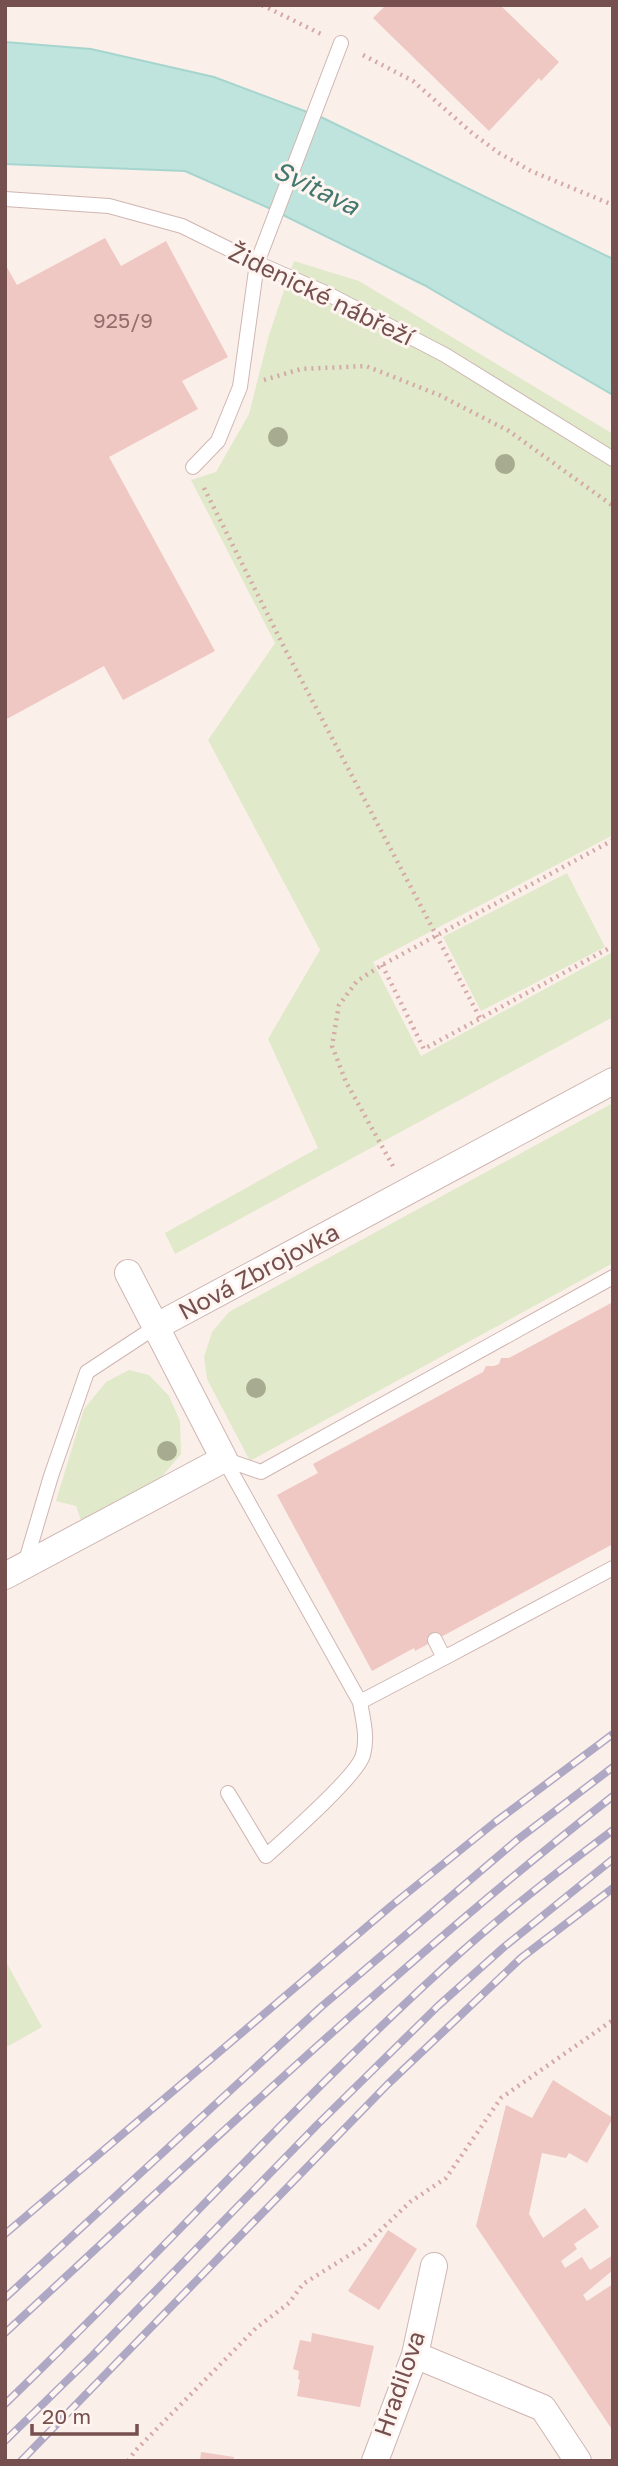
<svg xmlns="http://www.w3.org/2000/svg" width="618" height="2466" font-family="'Golos Text',sans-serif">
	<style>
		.green { fill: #e0e9c9 }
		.water { fill: #bfe4de; stroke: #a6d5ce; stroke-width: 2 }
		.building { fill: #efc7c3 }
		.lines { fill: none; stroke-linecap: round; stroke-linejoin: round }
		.service-casing { stroke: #cfb6b2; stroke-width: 16 }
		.minor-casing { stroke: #cfb6b2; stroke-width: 28 }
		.path { stroke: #d4a9a6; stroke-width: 4.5; stroke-dasharray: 2 5; stroke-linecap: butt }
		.service { stroke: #fff; stroke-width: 14 }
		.minor { stroke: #fff; stroke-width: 26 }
		.rail-casing { stroke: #aea8c5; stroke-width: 8 }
		.rail { stroke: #fef4f0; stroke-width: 5; stroke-dasharray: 16; stroke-linecap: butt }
		.tree { fill: #a7ab8f }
		.labels { text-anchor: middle; stroke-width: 6; stroke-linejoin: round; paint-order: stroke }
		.number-label { font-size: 21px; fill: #946e6b }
		.street-label { font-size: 24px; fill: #75504e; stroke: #fef4f0 }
		.water-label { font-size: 26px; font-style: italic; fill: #427870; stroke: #fef4f0 }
	</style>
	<rect width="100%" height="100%" fill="#fbefea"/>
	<path class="green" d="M294,261L359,281L613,434V835L373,962L421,1056L613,952V1017L175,1254L165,1233L318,1148L268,1039L320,950L208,740L275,643L191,480L216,472L249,414L269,335Z
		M567,873L605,947L481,1011L443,937Z
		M613,1103V1263L250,1461L207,1379L204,1357L212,1332L229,1312Z
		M129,1370L149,1375L169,1396L180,1421L181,1454L159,1480L82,1523L76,1506L56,1501L84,1409L106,1382Z
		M5,1960L42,2027L5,2048Z"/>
	<path class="water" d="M5,42L91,49L214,77L323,118L613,259V395L424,285L271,209L185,171L5,164Z"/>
	<path class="building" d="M386,5H500L559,62L541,81L539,78L489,131L373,18Z
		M105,238L121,266L166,241L228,357L182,381L198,409L109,457L215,651L123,700L104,666L5,720V264L17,285Z
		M613,1302V1544L415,1651L414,1648L372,1671L277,1495L318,1473L313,1464L483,1372L486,1366H494L499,1364L501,1358H509Z
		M553,2080L613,2118L587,2163L569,2153L566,2158L542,2153L529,2214L543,2238L585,2208L599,2227L574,2244L577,2249L561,2261L565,2268L582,2257L590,2270L613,2255V2270L583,2295L587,2301L613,2284V2431L476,2226L506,2105L532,2118Z
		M388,2230L417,2249L379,2310L348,2291Z
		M312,2333L374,2346L360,2407L297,2396L300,2380L298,2379L299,2371L293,2369L300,2340L311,2342Z
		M201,2452L234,2457L233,2461H200Z"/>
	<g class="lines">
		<g class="service-casing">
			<path id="service" d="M5,199L109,206L182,226L257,263L330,295L445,355L613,459
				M193,467L218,441L240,387L257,263L341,43
				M224,1459L261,1472L613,1277
				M224,1459L360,1702L444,1658L435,1640
				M25,1564L51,1476L87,1372L157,1326
				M444,1658L613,1568
				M228,1793L266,1856C285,1839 358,1775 363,1755C368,1737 363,1720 360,1702"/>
		</g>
		<g class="minor-casing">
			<path id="minor" d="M157,1326L613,1081
				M5,1576L224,1459L128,1273
				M415,2355L543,2408L578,2461
				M375,2461L415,2355L434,2266"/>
		</g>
		<path class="path" d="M262,5L321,34
			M363,55L413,81L472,133L499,153L531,171L613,205
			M264,380L301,369L366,366L439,395L509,431L613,506
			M204,488L285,649L480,1018
			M382,965L424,1049L613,946
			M393,1166L346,1082L332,1046L339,1005L357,981L382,965L613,840
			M128,2461L135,2451L256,2328L289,2303L303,2284L364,2246L410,2202L446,2178L501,2098L613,2020"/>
		<use href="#service" class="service"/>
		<use href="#minor" class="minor"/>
		<g class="rail-casing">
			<path id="rail" d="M5,2234L391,1906L494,1823L613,1734
				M5,2298L321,2007L517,1840L613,1767
				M5,2333C204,2149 400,1963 613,1796
				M5,2404C159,2256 301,2096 460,1953C509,1909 561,1869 613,1830
				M5,2441L93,2355L316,2126L438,2006L504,1947L613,1859
				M21,2461L388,2084L521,1958L613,1888"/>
		</g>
		<use href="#rail" class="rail"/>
	</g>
	<g class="tree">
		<circle cx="278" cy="437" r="10"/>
		<circle cx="505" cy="464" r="10"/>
		<circle cx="256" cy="1388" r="10"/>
		<circle cx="167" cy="1451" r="10"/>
	</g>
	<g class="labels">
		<g class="number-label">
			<text x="123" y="328">925/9</text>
		</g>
		<g class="street-label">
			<text transform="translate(321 295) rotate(26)" y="8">Židenické nábřeží</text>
			<text transform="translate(259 1272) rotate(-28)" y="8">Nová Zbrojovka</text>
			<text transform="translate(400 2384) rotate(-71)" y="8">Hradilova</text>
		</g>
		<g class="water-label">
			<text transform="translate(316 188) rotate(26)" y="9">Svitava</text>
		</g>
	</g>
	<rect width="618" height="2466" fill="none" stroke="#75504e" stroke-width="14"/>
	<path d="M32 2424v10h105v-10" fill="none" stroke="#75504e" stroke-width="3.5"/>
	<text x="42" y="2424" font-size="21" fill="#75504e" stroke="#fef4f0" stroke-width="5" paint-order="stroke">20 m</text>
</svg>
